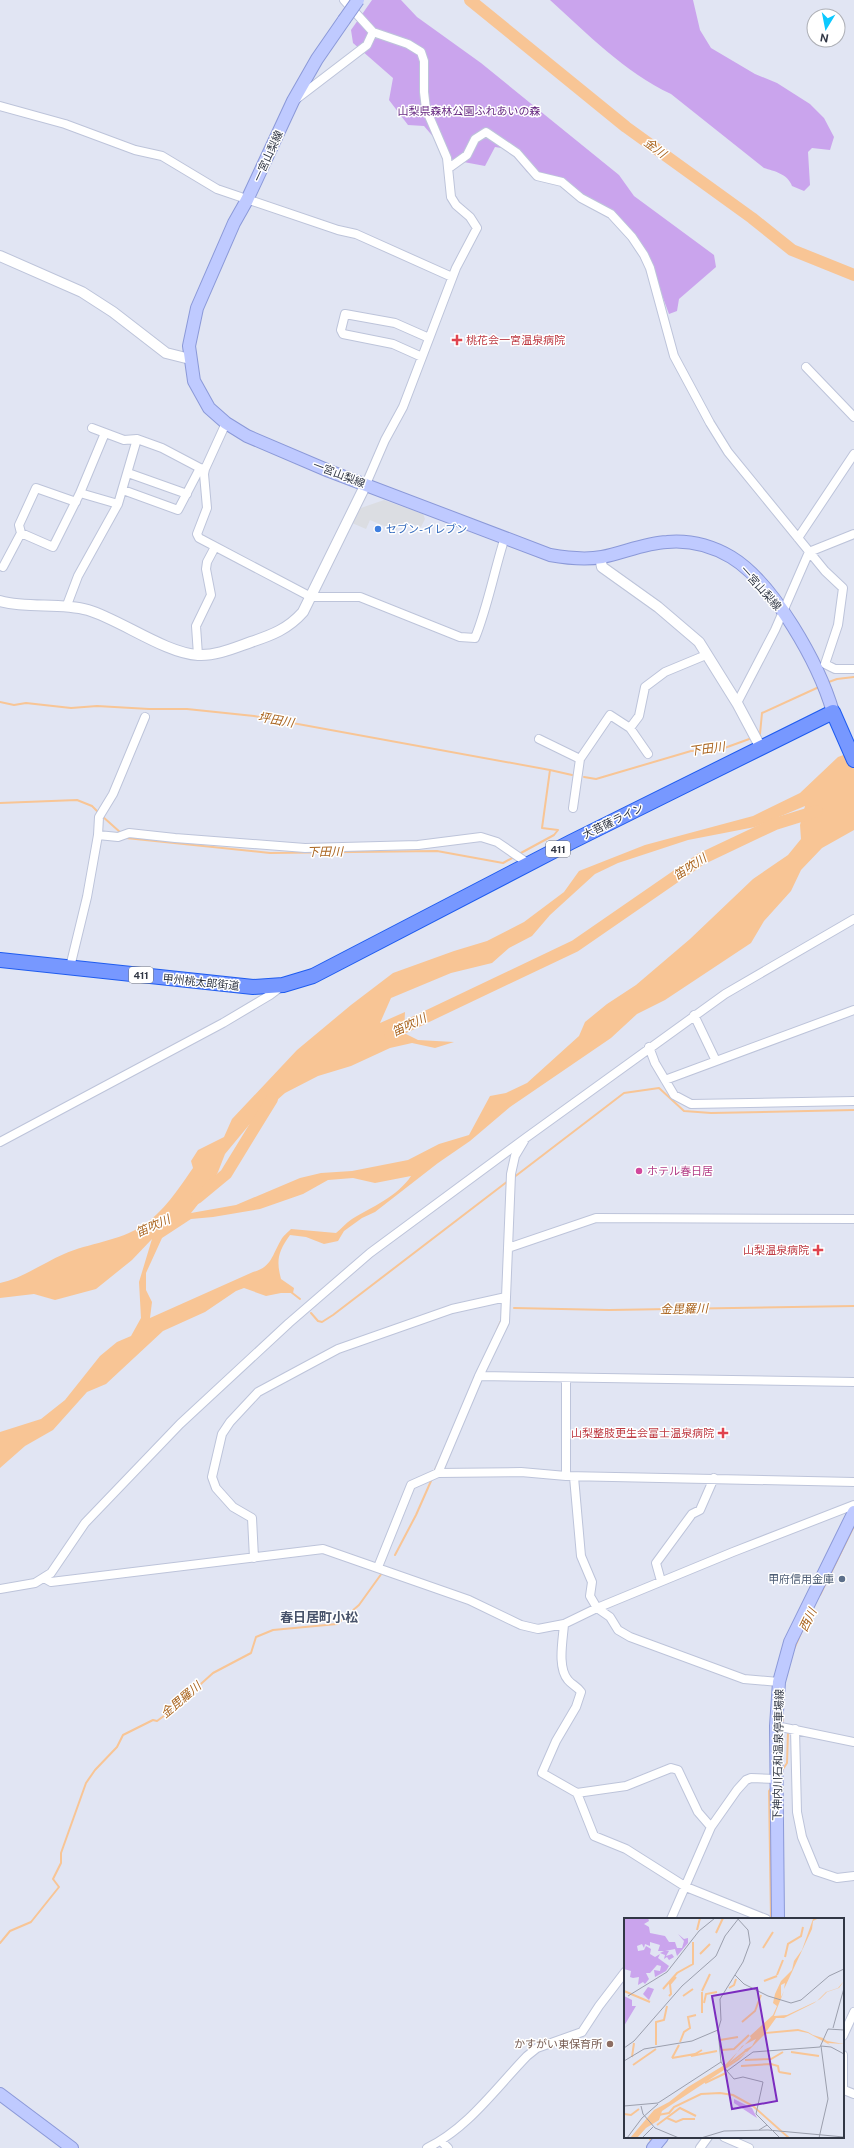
<svg xmlns="http://www.w3.org/2000/svg" width="854" height="2148" font-family="'Public Sans','Noto Sans JP',sans-serif">
	<style>
		.green { fill: #caa4ed }
		.parking { fill: #dbdde2 }
		.water { fill: #f8c595; fill-rule: evenodd }
		.lines { fill: none; stroke-linecap: round; stroke-linejoin: round }
		.stream { stroke: #f8c595; stroke-width: 2 }
		.river { stroke: #f8c595; stroke-width: 12 }
		.minor-casing { stroke: #bdc4da; stroke-width: 10 }
		.tertiary-casing { stroke: #bdc4da; stroke-width: 12 }
		.secondary-casing { stroke: #8b99d8; stroke-width: 14 }
		.trunk-casing { stroke: #1f5cef; stroke-width: 16 }
		.minor { stroke: #fff; stroke-width: 8 }
		.tertiary { stroke: #fff; stroke-width: 10 }
		.secondary { stroke: #bfcaff; stroke-width: 12 }
		.trunk { stroke: #7798ff; stroke-width: 14 }
		.secondary-bridge-casing { stroke: #8b99d8; stroke-width: 14; stroke-linecap: butt }
		.secondary-bridge { stroke: #bfcaff; stroke-width: 12 }
		.health-dot { fill: #e0444e; stroke: #fff; stroke-width: 1.5 }
		.shop-dot { fill: #3f7fe0; stroke: #fff; stroke-width: 1.5 }
		.hotel-dot { fill: #d1479c; stroke: #fff; stroke-width: 1.5 }
		.service-dot { fill: #5c6f8a; stroke: #fff; stroke-width: 1.5 }
		.education-dot { fill: #8d6e63; stroke: #fff; stroke-width: 1.5 }
		.labels { text-anchor: middle; stroke-width: 3; stroke-linejoin: round; paint-order: stroke }
		.shield { fill: #fff; stroke: #6f737d; stroke-width: 1 }
		.shield-label { font-size: 10px; font-weight: bold; fill: #313745 }
		.park-label { font-size: 11px; fill: #601f7c; stroke: #fff }
		.street-label { font-size: 11px; fill: #313745; stroke: #fff }
		.health-label { font-size: 11px; fill: #be3a42; stroke: #fff; text-anchor: end }
		.shop-label { font-size: 11px; fill: #366cbe; stroke: #fff; text-anchor: start }
		.hotel-label { font-size: 11px; fill: #b23c85; stroke: #fff; text-anchor: start }
		.service-label { font-size: 11px; fill: #4e5e75; stroke: #fff; text-anchor: end }
		.education-label { font-size: 11px; fill: #785e54; stroke: #fff; text-anchor: end }
		.water-label { font-size: 12px; font-style: italic; fill: #aa641e; stroke: #fff }
		.quarter-label { font-size: 13px; font-weight: bold; fill: #475269; stroke: #fff }
		.inset-river { fill: none; stroke: #f8c595; stroke-width: 2 }
		.inset-road { fill: none; stroke: #9b9fad; stroke-width: 1 }
		.view { fill: #7b2cbf; fill-opacity: 0.15; stroke: #7b2cbf; stroke-width: 2 }
		.inset-edge { fill: none; stroke: #313745; stroke-width: 2 }
	</style>
	<rect width="100%" height="100%" fill="#e1e5f3"/>
	<path class="green" d="M372,0H401L417,17L481,63L619,175L634,196L714,255L716,267L679,299L677,311L669,314L649,260L625,225L560,184L527,172L508,149L495,147L485,166L453,160L424,126L408,125L389,100L393,78L353,43L351,30Z
		M550,0H693L700,30L711,48L755,74L777,83L810,104L824,118L834,137L830,150L812,148L808,152L810,185L804,191L792,186C788,174 774,171 764,168L671,94C624,72 588,34 550,0Z"/>
	<path class="parking" d="M384,500L423,514L425,519L421,527L406,522L398,527L396,531L370,520L366,529L352,523L358,509Z"/>
	<path class="water" d="M854,751V830L822,848L801,870L791,891L764,921L751,943L665,1000L637,1014L611,1038L510,1107L470,1141L438,1163L375,1212L362,1218L344,1231L338,1241L324,1244L306,1237L290,1235C278,1252 276,1260 281,1279L294,1288L293,1293H281L266,1296L244,1288L236,1291L205,1312L163,1331L106,1384L87,1392L53,1430L25,1446L0,1468V1432L41,1419L65,1400L100,1356L117,1342L131,1336L141,1318L139,1282L152,1239L132,1260L96,1289L55,1300L34,1294L0,1298V1283C23,1278 43,1263 64,1254C89,1243 119,1241 142,1226C163,1213 179,1188 193,1168L191,1161L198,1150L224,1137L232,1119L297,1050L351,1005L393,973L454,951L487,941L524,922L564,892L579,871L645,845L753,816L800,793L838,757ZM805,806L800,825L801,839L788,855L753,879L690,939L636,985L607,1004L585,1022L579,1036L527,1083L506,1093L490,1096L469,1135L439,1144L408,1160L352,1171L321,1173L300,1178L236,1205L191,1213L203,1198L218,1172L225,1154L249,1125L285,1093L318,1076L351,1066L390,1048L412,1043L435,1048L454,1042L418,1040L404,1033L405,1012L380,1023L391,998L451,973L492,963L509,948L532,936L550,915L595,874L618,863L688,840L755,827ZM411,1176C398,1196 372,1207 352,1219C346,1223 341,1229 336,1233L291,1229C288,1232 283,1236 281,1240C272,1255 272,1267 253,1272L150,1318L152,1302L146,1290V1273L162,1238L191,1219L213,1217L260,1209L303,1194L328,1180L353,1178L375,1183Z"/>
	<g class="lines">
		<path class="stream" d="M826,683L837,679L854,677
			M0,702L14,705L26,703L71,708L97,706L149,709H187L254,716L550,770
			M758,735L760,734L762,713L819,687
			M584,777L596,779L691,751L719,750L752,738
			M0,803L77,800L92,806L99,813
			M102,816L121,833
			M126,838L270,853L437,851L503,863L514,857
			M519,854L554,835L558,830L542,828L550,770L572,775
			M513,1178L624,1093L659,1088L684,1111L711,1113L854,1110
			M291,1292L300,1299
			M514,1308L609,1310L854,1306
			M311,1313L318,1321L322,1322L333,1315L508,1181
			M497,1330L501,1321
			M435,1470L441,1457
			M395,1555L416,1515L431,1481
			M820,1595L853,1528
			M794,1649L804,1626
			M783,1714V1721
			M781,1772L787,1763L788,1732
			M771,1788L769,1791L771,1919
			M0,1943L10,1931L31,1922L59,1887L53,1879L61,1863V1853L86,1783L95,1770L117,1747L123,1735L153,1720L157,1721L172,1710L213,1673L251,1653L256,1637L273,1630L337,1624L359,1605L382,1573
			M649,2137L652,2143"/>
		<path class="river" d="M470,0L626,127L752,218L792,250L854,275
			M390,1034L575,946L701,859L775,824L817,811
			M197,1198L226,1174L272,1099"/>
		<g class="minor-casing">
			<path id="minor" d="M344,0L373,32L408,44L421,52L424,61V92L426,109L447,158L451,197L456,205L470,217L477,228L456,268L403,407L385,440L366,484
				M295,100L367,45L373,32
				M0,106L65,124L135,150L162,156L217,189L338,230L356,234L452,277
				M449,168L467,155L475,139L486,132L517,153L537,176L562,182L581,198L611,214L632,237L644,255L650,268L674,356L710,423L728,452L825,571L843,588L838,625L825,664L835,669H854
				M422,357L393,344L343,334L341,330L345,314L395,323L429,338
				M806,367L854,417
				M92,428L124,440L137,439L162,448L200,468L205,469L226,423
				M205,469L204,474L207,508L197,534L199,538L311,597H360L460,637L475,638C488,606 494,571 505,537
				M128,473L187,494
				M123,490L178,510L200,468
				M80,493L118,504
				M21,533L53,547L80,493L105,433
				M798,538L854,454
				M809,552L854,534
				M3,567L21,533L19,525L36,488L76,502
				M67,605L78,576L118,504L137,439
				M198,655L196,626L211,595L206,569L207,562L215,547
				M737,703L775,630L809,552
				M539,739L580,759L610,715L630,728
				M648,754L630,728L639,716L645,687L665,672L706,655
				M573,808L580,759
				M98,835L99,817L113,794L145,717
				M70,967L87,897L98,835L118,837L129,833L175,838L305,848L418,845L481,837L497,842L529,864
				M694,1015L716,1061
				M649,1047L655,1063L674,1095L691,1104L854,1101
				M665,1080L854,1010
				M0,1142L223,1023L270,995L282,986
				M508,1248L596,1218L854,1219
				M479,1376L854,1382
				M438,1473L479,1376L505,1322L511,1174L515,1156L524,1141
				M566,1476V1378
				M574,1477L581,1556L592,1582L590,1596L597,1608L610,1617L618,1630L630,1637L744,1679L779,1682
				M254,1558L252,1518L233,1507L216,1488L212,1477L222,1434L230,1422L258,1392L338,1349L452,1309L506,1297
				M378,1567L411,1485L438,1473L521,1472L566,1476L854,1482
				M44,1578L51,1582L323,1549L469,1600L521,1625L538,1629L564,1624L597,1608L733,1552L854,1505
				M661,1581L656,1563L692,1514L700,1510L714,1478
				M0,1589L35,1583L51,1573L85,1523L180,1424L289,1323L370,1253L527,1137L725,994L854,919
				M564,1624C563,1640 557,1667 568,1680C572,1685 577,1686 581,1692L576,1707L556,1741L542,1773L577,1793L626,1786L671,1768L678,1770L698,1812L711,1827
				M776,1726L854,1742
				M795,1729L797,1812L802,1837L816,1871L837,1878L854,1876
				M577,1793L594,1836L626,1849L686,1887L766,1919
				M671,1919L711,1827L737,1790L746,1780L751,1778L776,1779
				M843,2036L854,2012
				M843,2055V2090
				M844,2090L854,2094
				M724,2137L749,2148
				M441,2141L448,2148
				M427,2148C468,2128 495,2089 527,2056L537,2048L582,2032L599,2006L625,1972
				M700,2148L708,2137"/>
		</g>
		<g class="tertiary-casing">
			<path id="tertiary" d="M0,256L82,292L113,312L166,353L190,359
				M600,557L602,567L658,607L699,642L737,703L761,748
				M0,601C29,609 59,602 88,610C121,620 165,653 198,655C216,656 234,648 251,642C272,635 288,629 303,612L366,484"/>
		</g>
		<g class="secondary-casing">
			<path id="secondary" d="M344,20L317,59L293,101L247,200L234,223L197,308L189,346L194,381L209,408L226,423L247,436L329,471L550,555C567,558 585,560 602,557C623,553 645,543 667,542C689,540 712,546 731,557C774,583 819,664 833,712
				M778,1919L776,1726L779,1682L790,1642L854,1512
				M0,2094L72,2148
				M653,2148L662,2137"/>
		</g>
		<g class="trunk-casing">
			<path id="trunk" d="M0,960L253,987L283,985L313,976L571,842L833,712L854,760"/>
		</g>
		<use href="#minor" class="minor"/>
		<use href="#tertiary" class="tertiary"/>
		<use href="#secondary" class="secondary"/>
		<use href="#trunk" class="trunk"/>
		<g class="secondary-bridge-casing">
			<path id="secondary-bridge" d="M344,20L358,0"/>
		</g>
		<use href="#secondary-bridge" class="secondary-bridge"/>
	</g>
	<g class="health-dot">
		<path d="M455 334h4v4h4v4h-4v4h-4v-4h-4v-4h4z"/>
		<path d="M816 1244h4v4h4v4h-4v4h-4v-4h-4v-4h4z"/>
		<path d="M721 1427h4v4h4v4h-4v4h-4v-4h-4v-4h4z"/>
	</g>
	<circle class="shop-dot" cx="378" cy="529" r="4"/>
	<circle class="hotel-dot" cx="639" cy="1171" r="4"/>
	<circle class="service-dot" cx="842" cy="1579" r="4"/>
	<circle class="education-dot" cx="610" cy="2044" r="4"/>
	<g class="labels">
		<g class="shield">
			<rect x="546" y="841" width="24" height="16" rx="3"/>
			<rect x="129" y="967" width="24" height="16" rx="3"/>
		</g>
		<g class="shield-label">
			<text x="558" y="853">411</text>
			<text x="141" y="979">411</text>
		</g>
		<g class="park-label">
			<text x="469" y="115">山梨県森林公園ふれあいの森</text>
		</g>
		<g class="street-label">
			<text transform="translate(268 156) rotate(-65)" y="4">一宮山梨線</text>
			<text transform="translate(339 474) rotate(21)" y="4">一宮山梨線</text>
			<text transform="translate(761 588) rotate(48)" y="4">一宮山梨線</text>
			<text transform="translate(613 821) rotate(-26)" y="4">大菩薩ライン</text>
			<text transform="translate(201 982) rotate(6)" y="4">甲州桃太郎街道</text>
			<text transform="translate(778 1755) rotate(-89)" y="4">下神内川石和温泉停車場線</text>
		</g>
		<g class="health-label">
			<text x="466" y="344" text-anchor="start">桃花会一宮温泉病院</text>
			<text x="809" y="1254">山梨温泉病院</text>
			<text x="714" y="1437">山梨整肢更生会富士温泉病院</text>
		</g>
		<g class="shop-label">
			<text x="386" y="533">セブン-イレブン</text>
		</g>
		<g class="hotel-label">
			<text x="647" y="1175">ホテル春日居</text>
		</g>
		<g class="service-label">
			<text x="834" y="1583">甲府信用金庫</text>
		</g>
		<g class="education-label">
			<text x="602" y="2048">かすがい東保育所</text>
		</g>
		<g class="water-label">
			<text transform="translate(655 148) rotate(37)" y="4">金川</text>
			<text transform="translate(276 720) rotate(10)" y="4">坪田川</text>
			<text transform="translate(707 749) rotate(-8)" y="4">下田川</text>
			<text transform="translate(325 852) rotate(-1)" y="4">下田川</text>
			<text transform="translate(690 867) rotate(-33)" y="4">笛吹川</text>
			<text transform="translate(409 1025) rotate(-25)" y="4">笛吹川</text>
			<text transform="translate(153 1226) rotate(-24)" y="4">笛吹川</text>
			<text transform="translate(684 1309) rotate(-1)" y="4">金毘羅川</text>
			<text transform="translate(808 1620) rotate(-64)" y="4">西川</text>
			<text transform="translate(181 1700) rotate(-40)" y="4">金毘羅川</text>
		</g>
		<g class="quarter-label">
			<text x="319" y="1622">春日居町小松</text>
		</g>
	</g>
	<g transform="translate(624 1918)">
		<rect width="220" height="220" fill="#e1e5f3"/>
		<path d="M0,0H24L25,3L20,6L25,9L26,15L41,18L45,24H51L53,30H58L60,23L54,16L60,21L64,20V25L53,38L51,31L41,33H45L42,38L48,36L50,39L45,42L43,39L40,41L41,37L36,35L40,33H34L36,27L26,24V28L21,26L20,30L18,26L13,28L14,33L20,32L22,28L27,31L26,36L31,39L36,36L34,40L45,48L42,53L31,59L30,52L36,53L37,48L33,47L26,55H22L25,61L21,66L19,64L14,67L15,59L9,60L6,59L7,53L0,51ZM24,69L30,71L25,82L19,76ZM0,78L8,82V88H12L0,108ZM110,181L128,190L133,200L110,185Z" fill="#caa4ed"/>
		<path d="M195,0L189,3L188,11L161,69L160,71L161,65L157,67V79L160,73L150,98L163,97L193,83L202,74L214,70L220,63L215,70L203,74L196,81L190,85L160,100H152L142,114L174,111L184,114L189,117L199,120L203,123L220,126L204,125L206,127L184,115L174,113L141,116L115,142L38,193L35,202L22,210L13,220H6L30,192L45,184L64,169L102,146L127,120L126,118L149,97L153,88L149,85L151,76L157,63L168,52L170,43L178,32L189,1ZM132,121L128,128L120,132L123,134L103,148L118,128Z" fill="#f8c595" fill-rule="evenodd"/>
		<path class="inset-river" d="M73,12L76,0M92,15L99,0M139,30L149,14M76,36L86,26M161,39L164,26L177,18L179,9M153,57L159,42M140,63L153,58M105,70L110,67L112,61M39,71L53,55L69,46V24M0,73L26,84M78,73L86,56M45,78L47,76L46,66L52,59M59,78L69,71M80,85L82,76L93,74M78,95V74M118,104L131,93L137,77M96,122L114,119M56,124L60,114L66,110L64,99L72,97M32,127V104L40,102L43,88M98,132L110,131L125,117M167,134L195,138M67,138L93,133M8,139L10,125M48,140L55,127M48,140L71,136L78,132M121,142L147,141L159,134M9,147L32,131M117,148L147,146L154,148L155,154M101,149L124,131M155,154L167,156M81,165L102,155M0,196L7,197L15,191M34,197L45,195L50,189L77,176L96,175L109,177L129,188L165,220M43,200L52,204L59,201H71M33,207L56,190L72,198"/>
		<path class="inset-road" d="M111,57L120,66L144,78L167,85L177,82L205,58L220,51M4,78L43,54L75,13L91,0M209,110L220,70M94,112L97,144M0,130L10,123L58,68L92,38L101,18L115,0M0,143L20,131L68,123L94,112L97,102L96,81L119,44L126,25L124,12L113,0M103,153L110,161L119,159L139,164L132,196L143,207M0,188L34,185L97,144L103,153L129,134L196,129L204,111L220,112M17,188L19,196L31,210L55,220M135,212L143,207L156,220M3,220L18,200L34,186M18,220L29,209M77,220L100,213L144,212L220,219M195,220L204,181L197,128L207,129L220,136"/>
		<path class="view" d="M133,70L153,183L108,191L88,78Z"/>
		<rect width="220" height="220" class="inset-edge"/>
	</g>
	<g transform="translate(826 28) rotate(190)"><circle r="19" fill="#ffffff" stroke="#adafb5"/>
	<path d="M0-3L7 15L0 10L-7 15Z" fill="#0cc9ff"/>
	<text y="-6" font-size="11" font-weight="bold" text-anchor="middle" fill="#313745">N</text>
	</g>
</svg>
